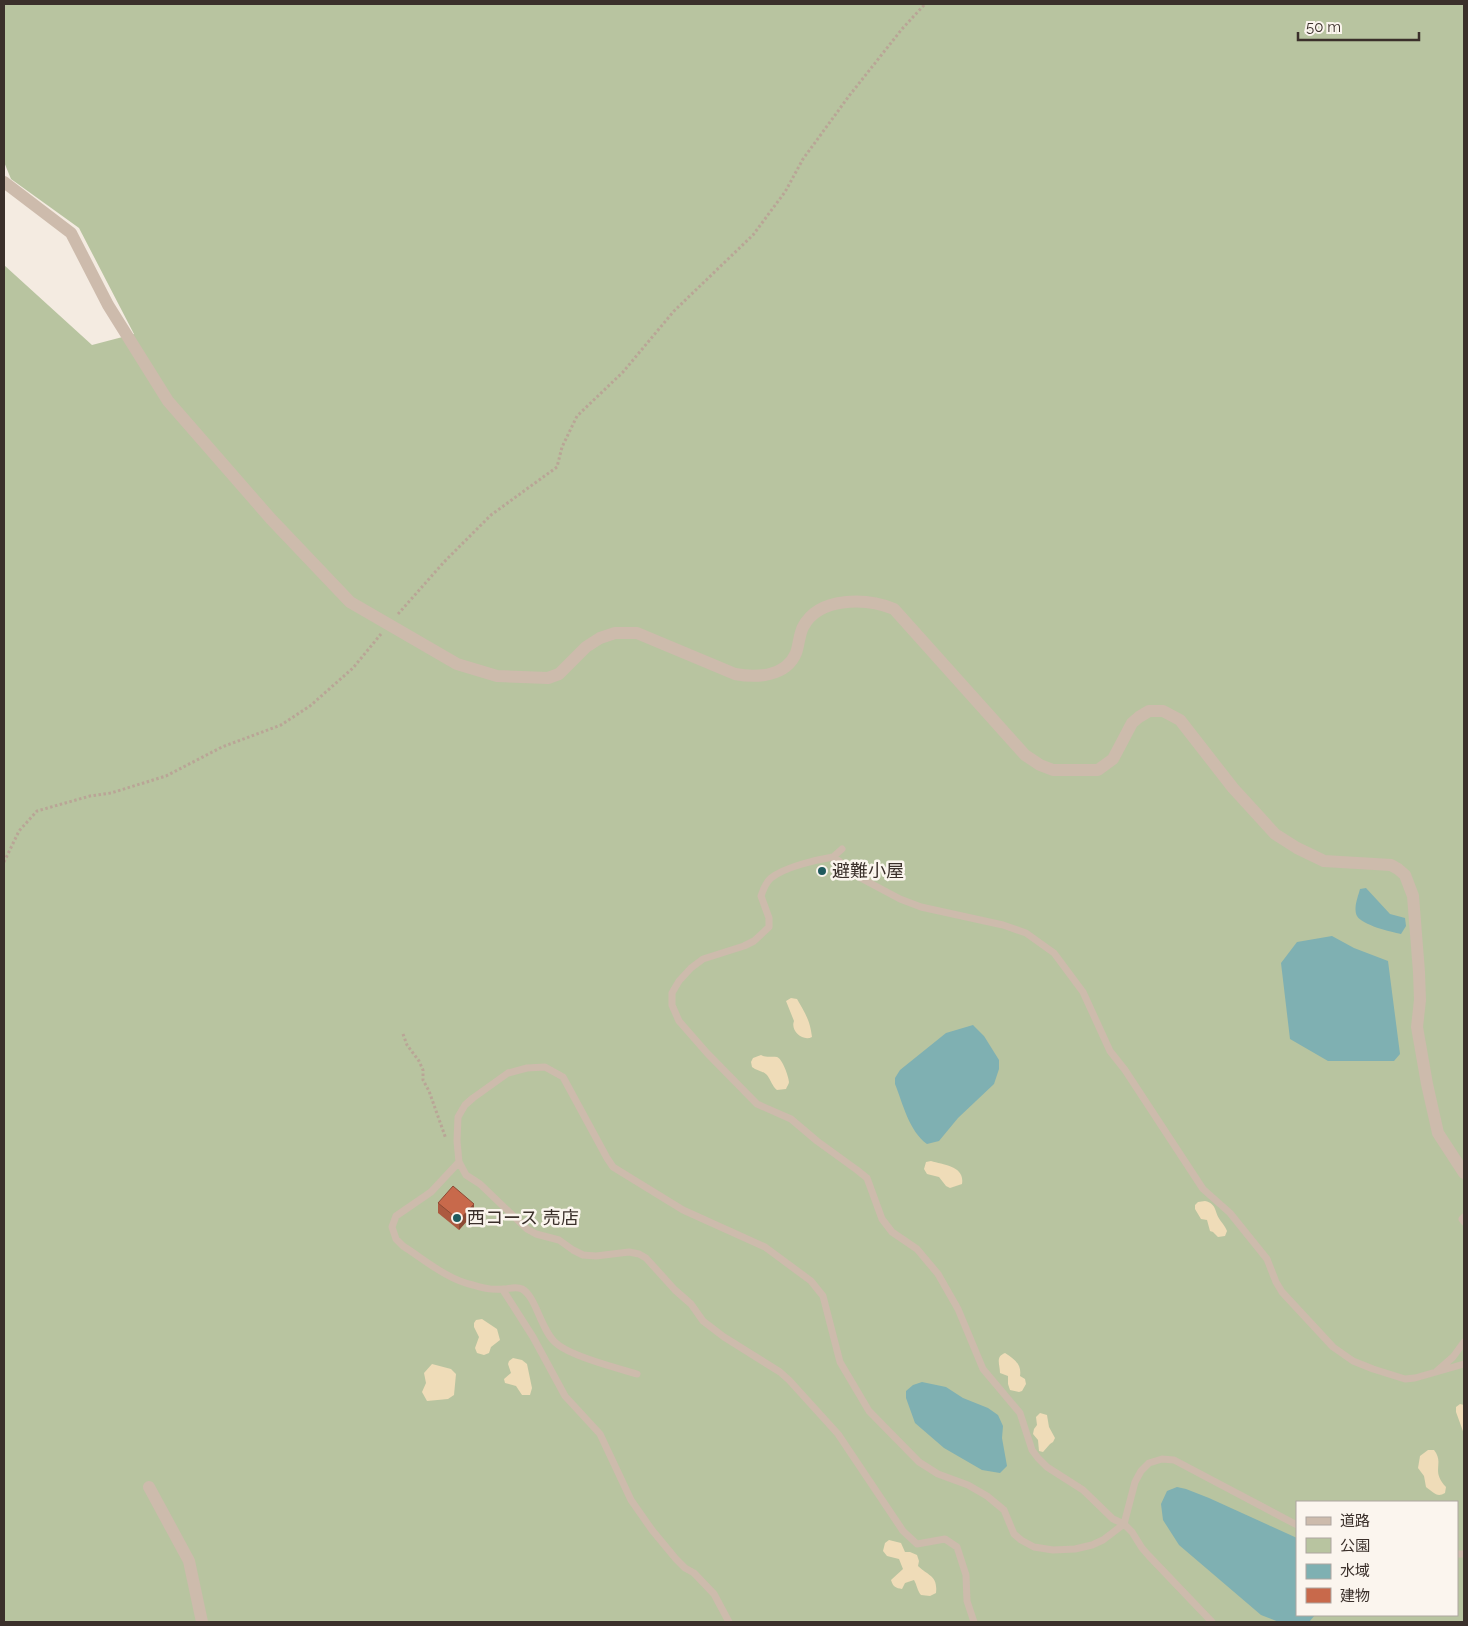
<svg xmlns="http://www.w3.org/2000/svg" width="1468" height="1626" font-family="Raleway,'Noto Sans JP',sans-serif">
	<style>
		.green { fill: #b8c4a0; fill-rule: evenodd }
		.sand { fill: #efdcb8 }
		.water { fill: #7fb0b2 }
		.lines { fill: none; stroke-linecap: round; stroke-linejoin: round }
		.path { stroke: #b9a596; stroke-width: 3; stroke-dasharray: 2.5 2.5; stroke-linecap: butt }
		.lane { stroke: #cdbbac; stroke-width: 7 }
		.street { stroke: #cdbbac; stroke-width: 12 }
		.wall { fill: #ac5a40 }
		.shaded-wall { fill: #8c4a34 }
		.building { fill: #c8694b; stroke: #8c4a34 }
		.poi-dot { fill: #1f5a5e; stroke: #fbf5ee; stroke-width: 2 }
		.labels { text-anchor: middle; stroke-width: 5; stroke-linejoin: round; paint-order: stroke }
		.poi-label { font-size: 18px; fill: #3b302b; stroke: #fbf5ee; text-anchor: start }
	</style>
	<rect width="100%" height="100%" fill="#f4ebe1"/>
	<path class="green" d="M4,4H1464V1622H4V265L92,345L134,334L79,228L11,179L4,162ZM1297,1502H1457V1615H1297Z"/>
	<path class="sand" d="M791,998L797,999C805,1013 810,1020 812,1037C803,1042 790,1031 794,1021L786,1001Z
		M761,1055C767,1058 771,1056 777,1057C782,1058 789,1077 789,1082C789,1084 787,1086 786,1089L777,1090C772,1086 771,1080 767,1075C763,1071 757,1071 752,1067L751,1062L753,1058Z
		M931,1161C944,1165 965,1166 962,1184L950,1188L946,1186L939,1177L927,1174L924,1169L926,1162Z
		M1205,1201C1217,1204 1214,1211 1220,1220C1223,1224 1225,1226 1227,1231L1225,1236L1218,1237L1213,1232L1210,1231L1207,1220L1201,1219L1195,1209V1205L1198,1202Z
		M482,1319L497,1329L500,1340L491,1347L489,1353L484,1355L477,1353L475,1348L479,1337L474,1327V1323L476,1320Z
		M1005,1353C1014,1359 1022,1364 1020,1376L1025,1379L1026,1384L1022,1391L1019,1392L1010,1390L1008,1384V1376L1000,1373C1000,1364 995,1357 1005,1353Z
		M513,1358L522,1360L527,1364L532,1388L530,1395H522L516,1386L505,1383L504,1379L511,1373L508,1364L509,1361Z
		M432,1364L451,1369L456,1374L454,1395L448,1399L427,1401L422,1392L426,1383L424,1373Z
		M1460,1404L1464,1405V1434L1456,1412V1407Z
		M1040,1413L1047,1415L1049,1427L1055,1438L1053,1442L1050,1444L1043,1452L1039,1451L1038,1440L1033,1434L1034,1429L1037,1425L1036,1417Z
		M1428,1450H1434C1445,1464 1430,1470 1446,1487L1445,1493C1437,1498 1433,1492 1426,1487L1424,1476L1418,1468L1420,1456Z
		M889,1540L901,1543L905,1552H910L917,1555L919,1561L918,1566C928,1576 938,1575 936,1593L930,1596L921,1595C917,1590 917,1585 914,1580L905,1583L902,1589C896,1588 893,1587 891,1580L903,1569L899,1559L887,1556L883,1551L885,1543Z"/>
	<path class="water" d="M1366,888L1390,914L1405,918L1406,926L1401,934C1391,932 1362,925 1357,916C1353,908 1358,897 1360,889Z
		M1332,936L1354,948L1388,961L1400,1054L1394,1061H1328L1290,1039L1281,963L1297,942Z
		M973,1025L984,1036L999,1060V1069L994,1084L958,1118L939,1141L927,1144C909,1131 903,1104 895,1084V1078L900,1070L946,1033Z
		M922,1382L946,1387L963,1398L988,1408L998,1415L1003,1426L1002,1438L1007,1466L1000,1473L982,1470L944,1448L915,1423L906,1398V1391L913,1385Z
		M1177,1487L1186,1489L1209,1498L1297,1538V1615H1315L1309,1622H1279L1261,1615L1179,1545L1163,1520L1161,1504L1167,1491Z"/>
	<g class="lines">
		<path class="path" d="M398,614L444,562L491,515L557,467L562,447L577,416L623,372L674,311L753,235L785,192L803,159L849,96L902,29L925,4
			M4,862L19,831L37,811L90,796L111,793L166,776L222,747L281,725L310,706L353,668L381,634
			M403,1034L407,1045L419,1061L423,1070V1080L429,1091L446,1139"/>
		<path class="lane" d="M833,857L842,849
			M459,1162L431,1192L396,1216L392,1227L396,1239L403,1246C425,1260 448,1280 473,1285C482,1288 494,1290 503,1289C509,1289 516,1286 522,1289C536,1296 541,1331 556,1343C570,1356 617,1368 637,1374
			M1464,1217L1462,1219L1464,1222
			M503,1290L533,1337L565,1396L600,1434L631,1500L652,1530L676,1559L685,1568L694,1573L714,1594L729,1622
			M1437,1371L1453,1357L1464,1342
			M1457,1554H1464
			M974,1622L967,1601L966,1575L957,1547L945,1539L917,1544L903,1531L838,1434L789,1380L780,1372L724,1337L703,1321L691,1304L675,1290L646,1258L639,1254L629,1252L596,1256L583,1255L573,1250L559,1240L536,1234L527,1229L480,1184L466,1175L459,1162L457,1141L458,1117L465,1105L473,1098L508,1073L527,1068L545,1067L563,1077L607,1158L613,1167L683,1210L765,1247L811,1281L823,1296L840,1362L869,1411L919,1462L938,1474L968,1485L987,1496L1004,1510L1014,1534L1021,1540L1034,1547L1053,1550L1075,1549L1092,1545L1103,1540L1124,1524L1135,1482L1141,1471L1149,1463L1162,1459L1174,1460L1297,1525
			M1212,1622L1149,1556L1142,1548L1132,1532L1124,1524L1113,1519L1083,1490L1047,1467L1038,1458L1032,1450L1020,1413L983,1369L958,1309L938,1274L917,1249L892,1232L882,1219L867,1178L857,1170L817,1141L791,1119L757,1104L707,1053L679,1021L672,1005V993L679,981L691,968L703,959L744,946L754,941L769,927V918L761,896C763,890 766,882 771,878C785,867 815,860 833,857L839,861L855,875L900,899L921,907L1003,925L1026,933L1054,953L1083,992L1110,1051L1125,1070L1203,1189L1230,1213L1267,1259L1276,1282L1282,1292L1333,1347L1353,1361L1373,1369L1405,1379L1415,1378L1464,1364"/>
		<path class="street" d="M4,182L71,233L108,305L168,401L271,519L350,602L457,664L497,676L548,678L559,674L586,647L600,638L615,633H637L735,674C756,678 786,677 796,653C799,645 799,635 803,627C819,596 867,598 894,609L1025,755L1040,765L1053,770H1098L1113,759L1132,723L1139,717L1149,711H1163L1180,720L1233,788L1275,834L1297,848L1324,861L1391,865L1398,869L1405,875L1413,896L1419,972L1420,1000L1417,1027L1427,1084L1438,1133L1464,1173
			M149,1487L189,1561L202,1622"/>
	</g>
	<path class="wall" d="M438,1203L474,1213L459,1230L438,1213Z"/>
	<path class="shaded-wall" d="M474,1204V1213L459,1230V1220Z"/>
	<path class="building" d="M453,1186L474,1204L459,1220L438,1203Z"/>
	<g class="poi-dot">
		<circle cx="822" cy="871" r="5"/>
		<circle cx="457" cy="1218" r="5"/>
	</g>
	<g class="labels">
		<g class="poi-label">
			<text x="832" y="877">避難小屋</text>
			<text x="467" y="1224">西コース 売店</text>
		</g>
	</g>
	<rect width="1468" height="1626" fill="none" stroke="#3b302b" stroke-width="10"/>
	<rect x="1296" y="1501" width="162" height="115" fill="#fbf5ee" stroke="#aea6a0"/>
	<rect x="1306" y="1517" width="25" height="8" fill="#cdbbac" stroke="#aea6a0"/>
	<text x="1340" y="1526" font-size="15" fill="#3b302b">道路</text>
	<rect x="1306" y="1538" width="25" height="15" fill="#b8c4a0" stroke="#aea6a0"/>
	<text x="1340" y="1551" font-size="15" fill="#3b302b">公園</text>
	<rect x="1306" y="1564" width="25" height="15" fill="#7fb0b2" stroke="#aea6a0"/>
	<text x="1340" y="1576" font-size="15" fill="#3b302b">水域</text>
	<rect x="1306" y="1588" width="25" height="15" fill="#c8694b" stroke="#aea6a0"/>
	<text x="1340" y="1601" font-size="15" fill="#3b302b">建物</text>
	<path d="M1298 32v8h121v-8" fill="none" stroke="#3b302b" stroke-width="2.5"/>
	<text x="1306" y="32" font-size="15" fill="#3b302b" stroke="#fbf5ee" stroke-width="4" paint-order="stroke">50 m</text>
</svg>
